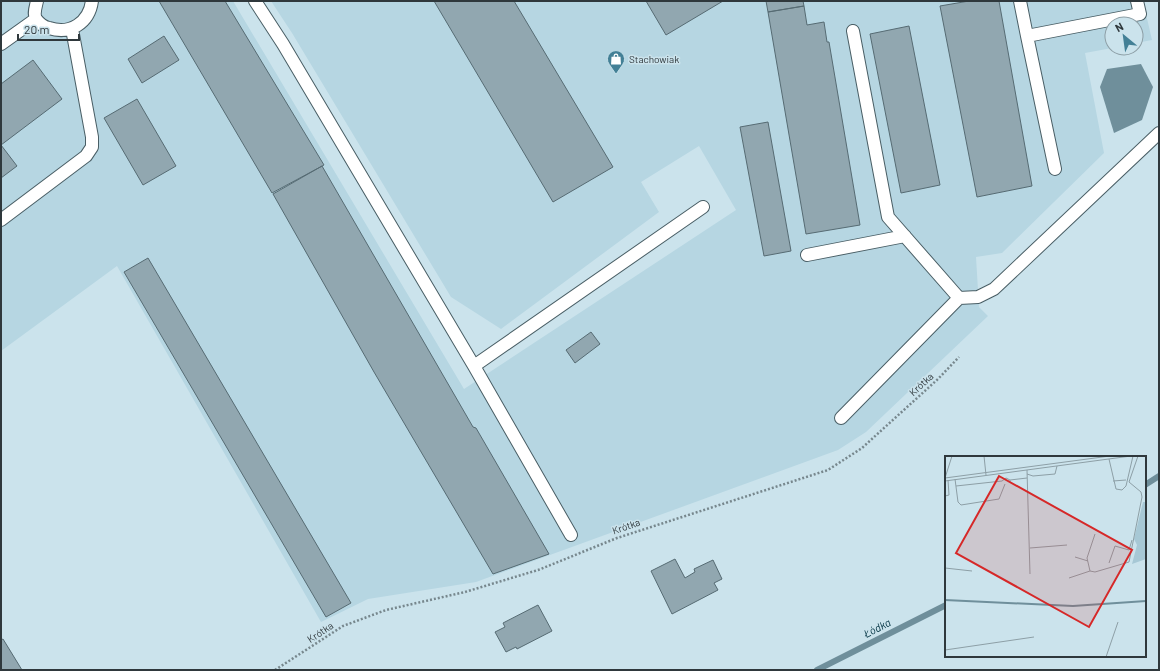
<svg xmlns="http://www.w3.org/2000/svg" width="1160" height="671" font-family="Barlow,sans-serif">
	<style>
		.built { fill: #b6d6e2 }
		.water { fill: #6f8f9b }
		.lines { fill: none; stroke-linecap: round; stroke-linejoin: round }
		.stream { stroke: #6f8f9b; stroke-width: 6 }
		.building { fill: #91a7b0; stroke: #566b73 }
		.lane-casing { stroke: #495e65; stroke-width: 14 }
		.path { stroke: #77878d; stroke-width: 2.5; stroke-dasharray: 2 2; stroke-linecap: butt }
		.lane { stroke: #fff; stroke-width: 12 }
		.labels { text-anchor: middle; stroke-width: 3; stroke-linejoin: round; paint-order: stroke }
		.poi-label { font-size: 10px; fill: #2f383c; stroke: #cbe3ec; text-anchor: start }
		.street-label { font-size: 10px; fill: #2f383c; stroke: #cbe3ec }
		.water-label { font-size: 11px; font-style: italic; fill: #003241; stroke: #cbe3ec }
		.inset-river { fill: none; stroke: #6f8f9b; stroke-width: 2 }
		.inset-road { fill: none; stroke: #8d9fa6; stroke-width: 1 }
		.view { fill: #d62828; fill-opacity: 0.15; stroke: #d62828; stroke-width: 2 }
		.inset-edge { fill: none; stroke: #2f383c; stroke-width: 2 }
	</style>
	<rect width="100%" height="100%" fill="#cbe3ec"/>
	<path class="built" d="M1,1H233L464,389L736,210L699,146L641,182L659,212L501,329L451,297L292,33L271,1H1143L1152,40L1136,43V24H1112V48L1085,53L1104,153L1002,253L976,257L979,307L988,316L866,432L838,450L476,582L368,599L321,622L117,266L1,351Z"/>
	<path class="water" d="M1141,64L1153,87L1142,120L1114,133L1100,87L1107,69Z"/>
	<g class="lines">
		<path class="stream" d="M1145,485L1159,476
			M817,670L946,605"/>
	</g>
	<path class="building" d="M159,1H225L324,165L272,193Z
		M434,1H514L613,167L553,202Z
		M646,1H723L666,35Z
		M766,1H803L804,6L768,12Z
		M969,1H999L1032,186L977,197L940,6Z
		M804,6L807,25L824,22L827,42H829L860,225L806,234L768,12Z
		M909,26L940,185L901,193L870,34Z
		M164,36L179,60L142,83L128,59Z
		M33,60L62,99L1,145V84Z
		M137,99L176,166L143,185L104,118Z
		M768,122L791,251L764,256L740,127Z
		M1,145L17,166L1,178Z
		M322,166L473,427L476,428L549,554L493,574L374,372L273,194Z
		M148,258L351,603L326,617L124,272Z
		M591,332L600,344L575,363L566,350Z
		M675,559L685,578L695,572L694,569L713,560L722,579L714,583L718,590L672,614L651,571Z
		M538,605L552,631L517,649L516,647L506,652L495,632L505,627L503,623Z
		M3,639L22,670H1V640Z"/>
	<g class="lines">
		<g class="lane-casing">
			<path id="lane" d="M37,1C36,6 33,14 36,19C39,23 44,27 49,28C70,35 89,23 92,1
				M255,1L283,44L474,366L571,535
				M1020,1L1027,36
				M1,44L36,19
				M1055,169L1027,36L1140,14L1137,1
				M1,220L86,156L92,147V137L72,29
				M807,255L905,236
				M959,298L978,297L994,289L1159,133
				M474,366L703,207
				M841,418L959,298L888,217L853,31"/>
		</g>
		<path class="path" d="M275,670L343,626L386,610L465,592L538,570L617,538L828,470L862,448L938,379L959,357"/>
		<use href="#lane" class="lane"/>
	</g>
	<defs>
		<g id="shop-pin" transform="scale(0.9)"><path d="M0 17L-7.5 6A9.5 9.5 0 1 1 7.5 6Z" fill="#438096" stroke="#cbe3ec"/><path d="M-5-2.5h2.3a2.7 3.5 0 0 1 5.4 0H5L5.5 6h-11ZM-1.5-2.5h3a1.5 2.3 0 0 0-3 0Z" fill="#fff"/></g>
	</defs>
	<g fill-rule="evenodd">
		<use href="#shop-pin" x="616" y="59"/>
	</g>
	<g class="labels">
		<g class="poi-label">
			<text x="629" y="63">Stachowiak</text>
		</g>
		<g class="street-label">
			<text transform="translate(921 384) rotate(-43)" y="4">Krótka</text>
			<text transform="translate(626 526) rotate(-19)" y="4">Krótka</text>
			<text transform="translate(320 632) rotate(-34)" y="4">Krótka</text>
		</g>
		<g class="water-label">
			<text transform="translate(877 628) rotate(-27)" y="4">Łódka</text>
		</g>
	</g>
	<g transform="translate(945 456)">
		<rect width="201" height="201" fill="#cbe3ec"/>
		<path d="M198,46H201V103L187,108L192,89L189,83Z" fill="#a7c8d5"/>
		<path class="inset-river" d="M0,144L128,150L201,145"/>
		<path class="inset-road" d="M39,0L41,19M164,3L171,33L177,34L181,30L188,0M82,14L85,118M82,18L88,20L110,18L112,10M0,22L7,0M0,22L165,0M10,23L13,46L16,49L54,43L60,28M0,25L186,0M168,25L181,24M65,26V24L82,22M11,30L57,25L61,22L65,24M0,40L4,39L3,24M85,92L122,89M130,101L143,105M164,107L170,90L184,94L187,84M0,112L27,115M145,115L150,116L184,106L197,41L196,36L184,26L193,0M124,122L145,115L142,102L150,78M0,194L89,181M161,201L173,166"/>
		<path class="view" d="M54,20L187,94L144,171L11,97Z"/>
		<rect width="201" height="201" class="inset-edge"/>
	</g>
	<rect width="1160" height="671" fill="none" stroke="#2f383c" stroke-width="4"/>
	<g transform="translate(1124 36) rotate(331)"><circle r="19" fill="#cbe3ec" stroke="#8d9fa6"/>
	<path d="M0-3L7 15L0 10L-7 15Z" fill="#438096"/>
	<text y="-6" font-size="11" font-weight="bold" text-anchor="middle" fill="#2f383c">N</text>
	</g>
	<path d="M18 34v6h61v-6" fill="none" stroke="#2f383c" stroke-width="2"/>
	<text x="24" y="34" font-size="12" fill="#2f383c" stroke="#cbe3ec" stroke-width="3" paint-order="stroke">20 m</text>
</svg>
